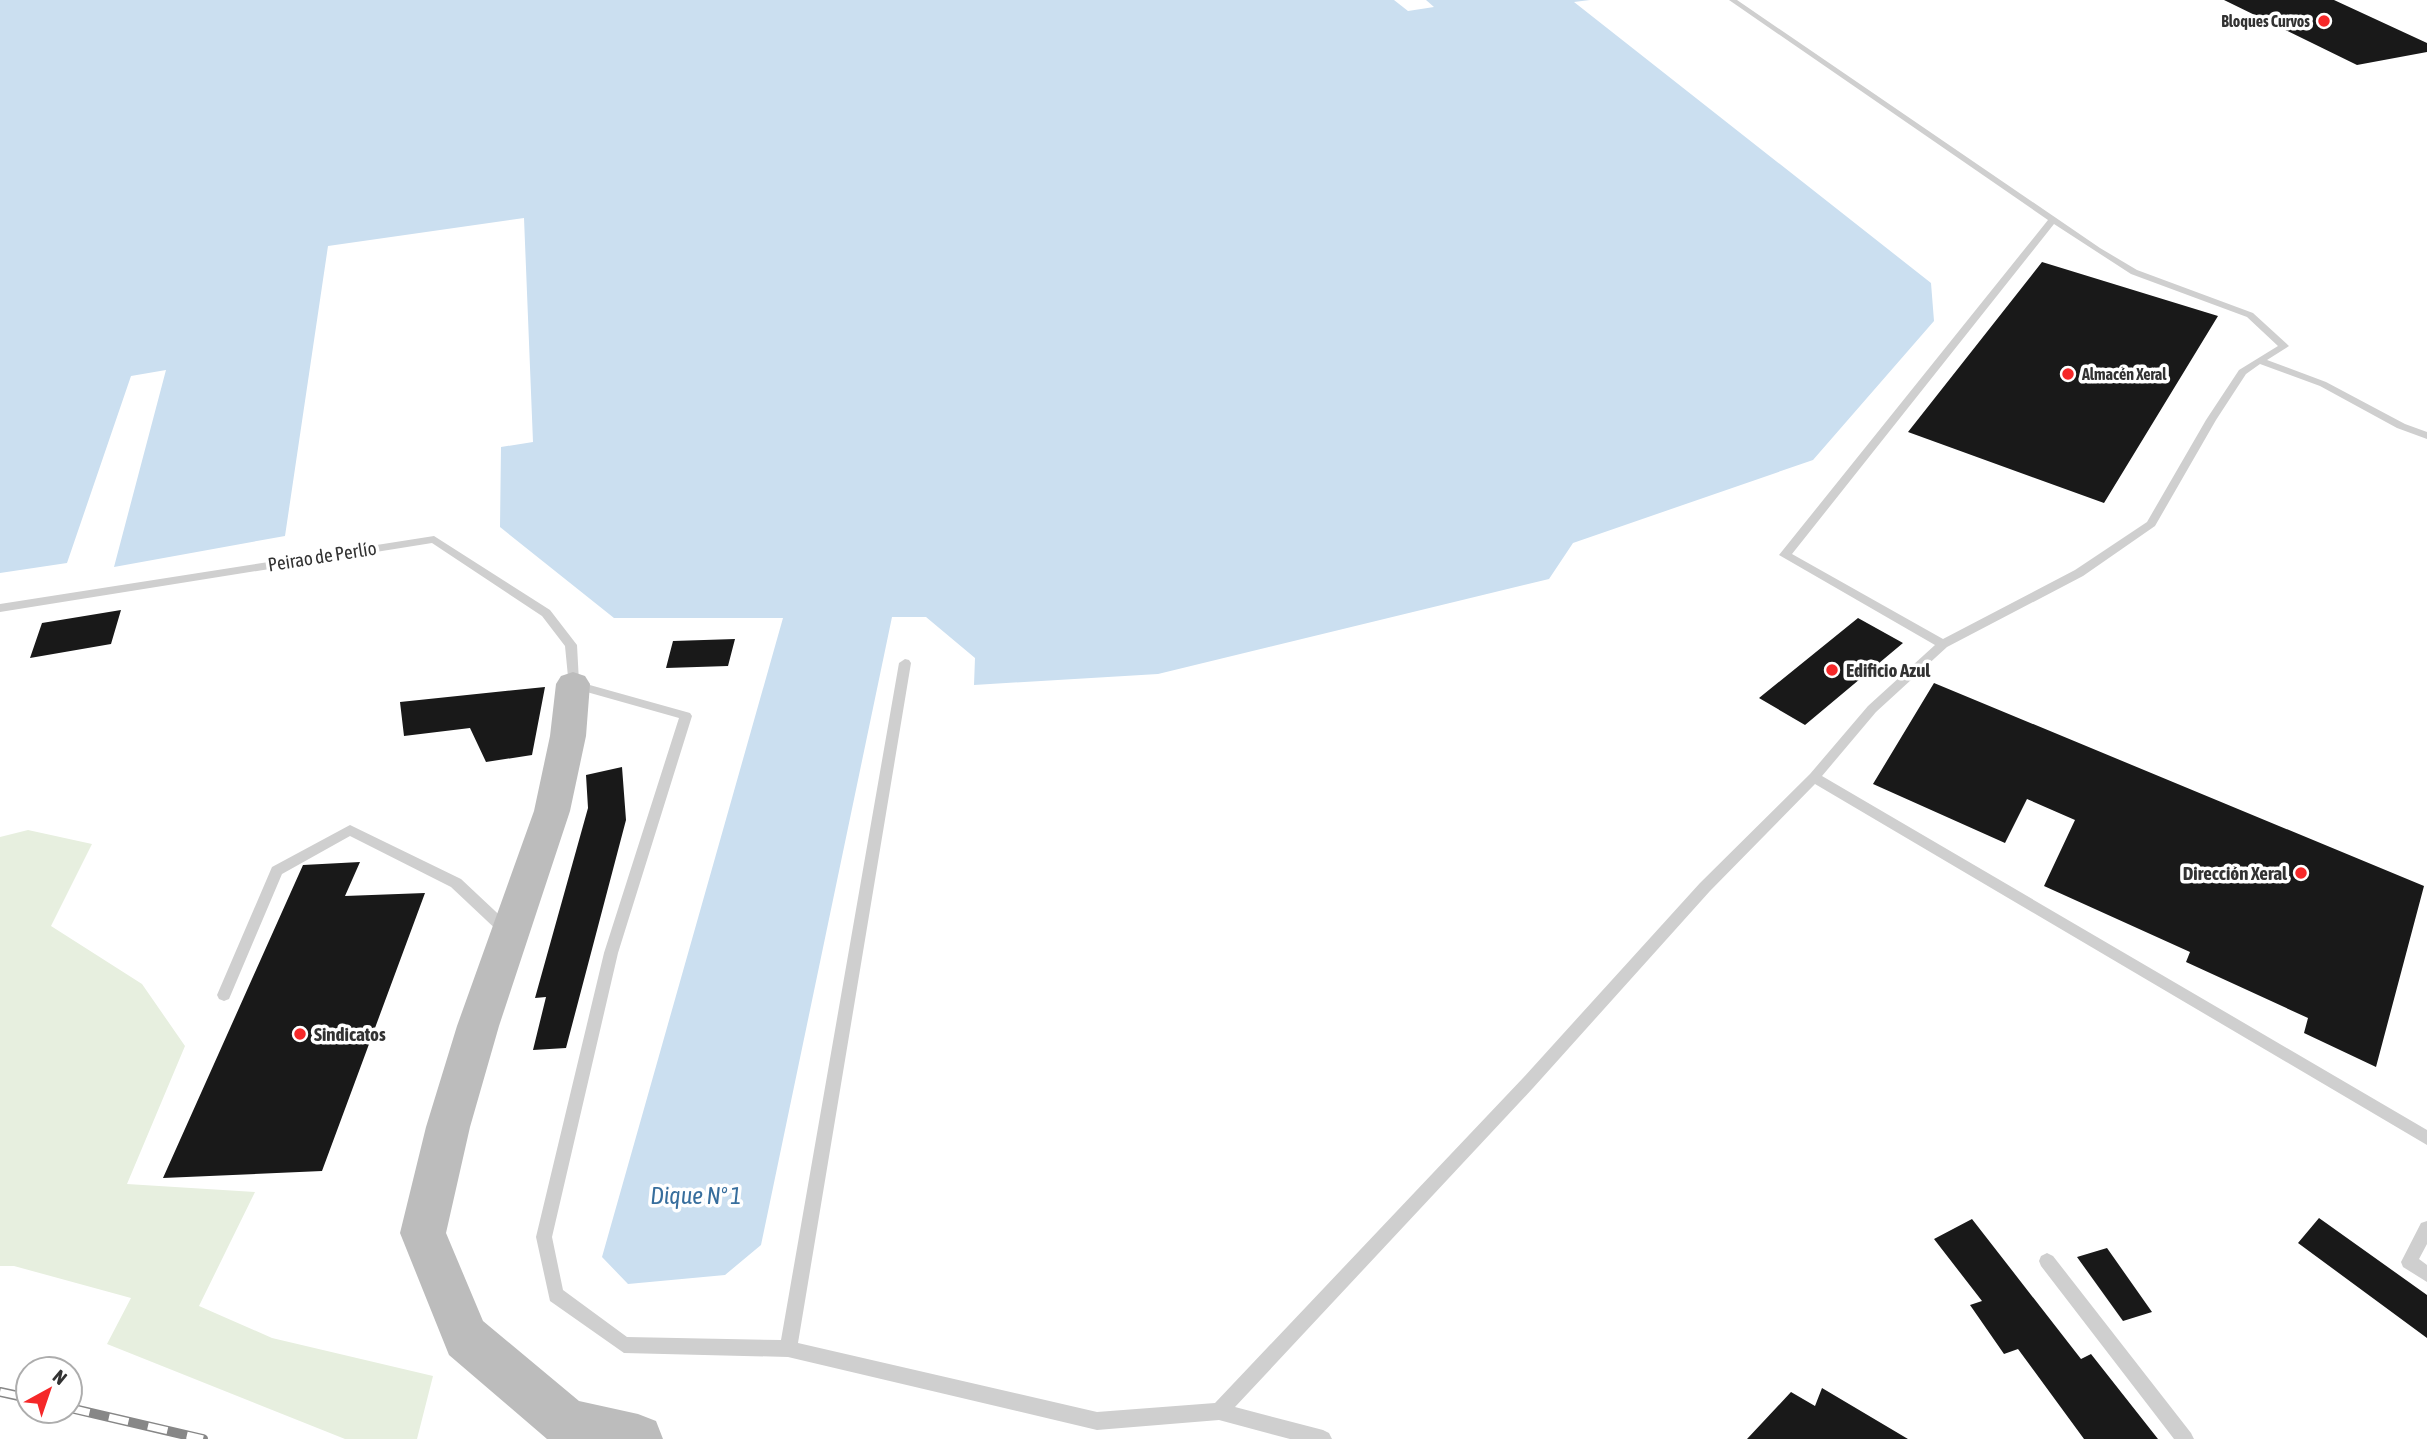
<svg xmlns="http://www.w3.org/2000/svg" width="2427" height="1439" font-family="'Asap Condensed',sans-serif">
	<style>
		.green { fill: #e7efdf }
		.water { fill: #cbdff0 }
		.building { fill: #191919 }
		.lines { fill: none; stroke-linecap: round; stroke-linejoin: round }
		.lane { fill: #cfcfcf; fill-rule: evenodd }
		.secondary { fill: #bcbcbc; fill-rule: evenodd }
		.rail-casing { stroke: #878787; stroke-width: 10 }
		.rail { stroke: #fff; stroke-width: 7; stroke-dasharray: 20; stroke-linecap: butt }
		.poi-dot { fill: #f52829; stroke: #fff; stroke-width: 2.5 }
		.labels { text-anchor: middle; stroke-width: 7; stroke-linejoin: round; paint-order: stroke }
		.far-poi-label { font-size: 16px; font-weight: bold; fill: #323232; stroke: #fff; text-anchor: end }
		.street-label { font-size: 19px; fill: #323232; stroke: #fff }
		.poi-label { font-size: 19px; font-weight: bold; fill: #323232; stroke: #fff; text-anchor: start }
		.near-water-label { font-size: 24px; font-style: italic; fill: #376e9d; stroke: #fff }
	</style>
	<rect width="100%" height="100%" fill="#fff"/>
	<path class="green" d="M28,830L92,844L51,926L142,984L185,1046L127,1184L255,1192L199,1306L272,1338L433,1376L417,1439H345L107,1344L131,1298L14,1266H0V837Z"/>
	<path class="water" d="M0,0H1394L1408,11L1434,7L1426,0H1590L1574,2L1931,283L1934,321L1813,460L1573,543L1549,579L1158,674L974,685L975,658L926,617H892L761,1245L725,1275L628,1284L602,1257L783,618H614L500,527L501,447L533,442L524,218L328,246L285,536L114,567L166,370L131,376L67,563L0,573Z"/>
	<path class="building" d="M2224,0H2334L2427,43V52L2357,65Z
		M2042,262L2218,316L2104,503L1908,432Z
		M121,610L111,644L30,658L42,623Z
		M1858,618L1903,643L1805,725L1759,698Z
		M735,639L728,666L666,668L673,641Z
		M1934,683L2424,886L2376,1067L2304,1033L2308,1018L2186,962L2190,952L2044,886L2075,820L2027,799L2005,843L1873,784Z
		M545,687L532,755L486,762L470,728L404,736L400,702Z
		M622,767L626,820L566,1048L533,1050L546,997L535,998L588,808L586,775Z
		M360,862L345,896L425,893L322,1171L163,1178L303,865Z
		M2319,1218L2427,1295V1338L2298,1243Z
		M1972,1219L2081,1359L2091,1354L2158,1439H2084L2018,1349L2004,1354L1970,1305L1982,1301L1934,1239Z
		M2107,1248L2152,1312L2123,1321L2077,1257Z
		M1822,1388L1908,1439H1747L1791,1392L1815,1406Z"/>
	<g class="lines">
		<path class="lane" d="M1729,0H1737L2100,248L2137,270L2253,313L2289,346L2267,360L2326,382L2405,424L2427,432V439L2397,428L2320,386L2260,364L2246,374L2216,420L2155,526L2083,576L1947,647L1876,712L1822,776L2427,1130V1145L1815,784L1710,891L1533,1088L1235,1407L1323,1430L1329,1433L1332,1439H1290L1219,1420L1097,1430L788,1357L624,1353L550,1301L536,1237L604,953L679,718L569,687L565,646L542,616L432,543L0,612V604L434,536L550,610L577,645L579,682L690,713L692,716L618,953L552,1237L563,1290L627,1337L781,1340L899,663L905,659L909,660L911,663L798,1343L1097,1412L1215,1403L1523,1078L1700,883L1810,774L1868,706L1935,645L1779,555L2048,220ZM2054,224L2131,274L2247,317L2278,346L2239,370L2206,420L2147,522L2075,570L1943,639L1792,554Z
			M350,825L461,879L512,927L514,931L512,935L507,937L502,935L451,887L350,836L282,874L229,999L224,1001L219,999L217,995L272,867Z
			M2427,1221V1244L2419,1259L2427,1265V1282L2403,1267L2401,1262L2421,1223Z
			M2047,1253L2053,1256L2191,1433L2194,1439H2174L2041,1266L2039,1261L2041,1256Z"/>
		<path class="secondary" d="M573,672L585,676L590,684L586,736L570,811L499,1026L470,1127L446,1233L483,1321L579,1401L638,1414L656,1421L663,1439H547L449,1355L400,1233L426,1127L457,1026L534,811L550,736L556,684L561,676Z"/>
		<g class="rail-casing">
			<path id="rail" d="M0,1392L28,1398
				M70,1408L203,1439"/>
		</g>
		<use href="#rail" class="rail"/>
	</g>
	<g class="poi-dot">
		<circle cx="2324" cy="21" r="7"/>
		<circle cx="2068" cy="374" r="7"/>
		<circle cx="1832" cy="670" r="7"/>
		<circle cx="2301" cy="873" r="7"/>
		<circle cx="300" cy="1034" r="7"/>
	</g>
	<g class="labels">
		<g class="far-poi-label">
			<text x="2310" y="27">Bloques Curvos</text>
			<text x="2082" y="380" text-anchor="start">Almacén Xeral</text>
		</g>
		<g class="street-label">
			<text transform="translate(322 556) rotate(-9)" y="7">Peirao de Perlío</text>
		</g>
		<g class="poi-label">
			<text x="1846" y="677">Edificio Azul</text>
			<text x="2287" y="880" text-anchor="end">Dirección Xeral</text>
			<text x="314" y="1041">Sindicatos</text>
		</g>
		<g class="near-water-label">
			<text x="696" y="1204">Dique Nº 1</text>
		</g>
	</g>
	<g transform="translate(49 1390) rotate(40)"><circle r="33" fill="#ffffff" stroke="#adadad" stroke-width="2"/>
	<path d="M0-5L12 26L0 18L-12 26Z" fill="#f52829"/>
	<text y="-10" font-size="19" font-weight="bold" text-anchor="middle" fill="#323232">N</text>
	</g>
</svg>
